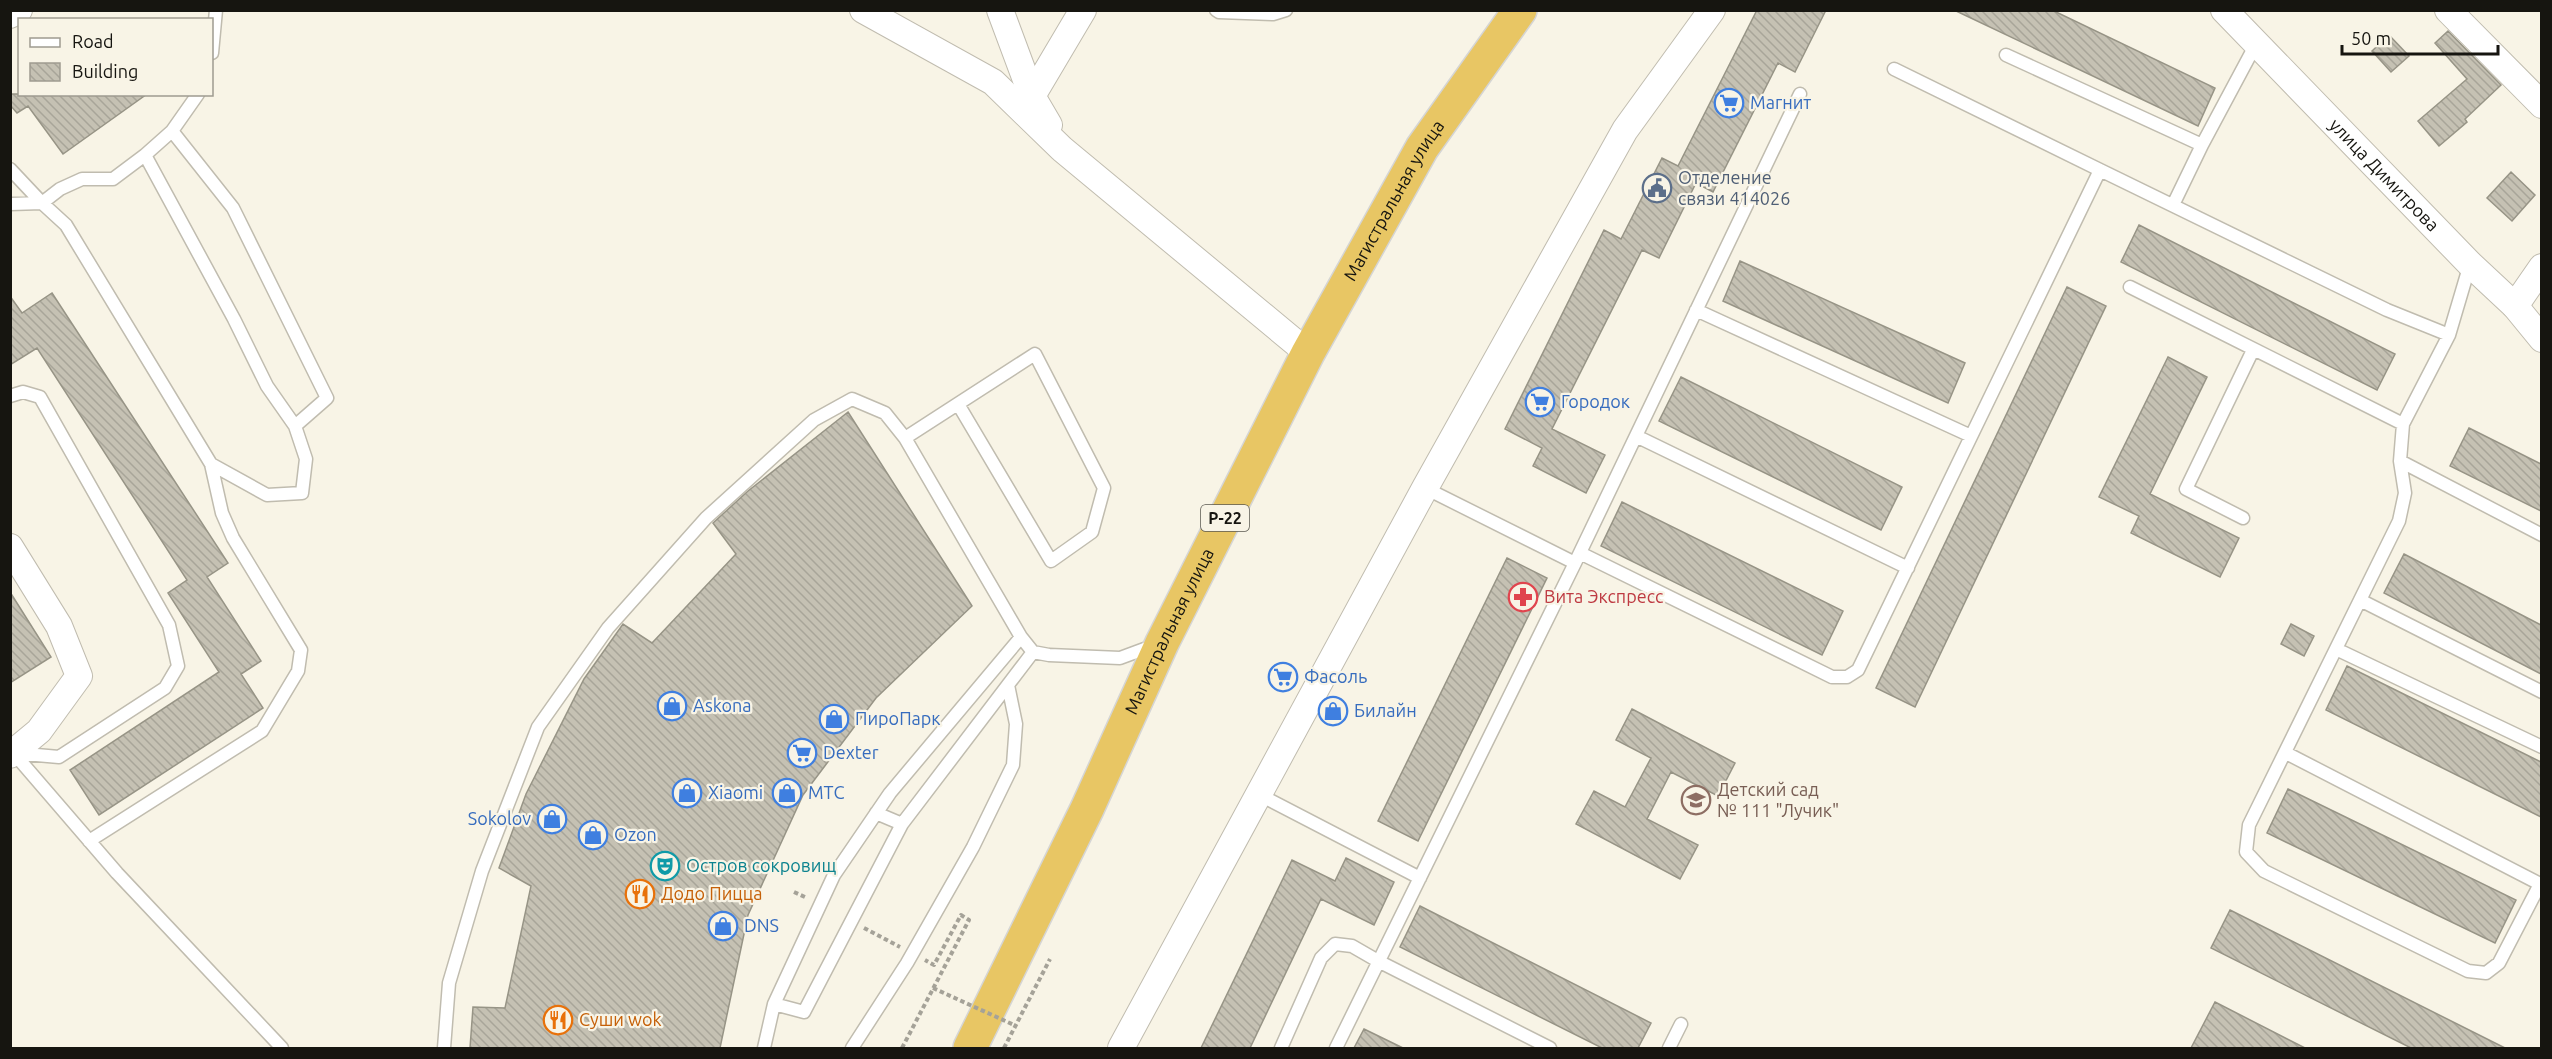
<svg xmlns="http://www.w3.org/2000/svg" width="2552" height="1059" font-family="Ubuntu,sans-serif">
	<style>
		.building { fill: url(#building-back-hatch); stroke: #979486; stroke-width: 1.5 }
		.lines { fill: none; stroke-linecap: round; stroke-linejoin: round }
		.service-casing { stroke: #c0bcaf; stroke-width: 15 }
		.minor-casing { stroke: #c0bcaf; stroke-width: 28 }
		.trunk-casing { stroke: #d5d5d4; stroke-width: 36 }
		.path { stroke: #a5a298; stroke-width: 4; stroke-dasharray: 4.5 3; stroke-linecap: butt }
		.service { stroke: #fff; stroke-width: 12 }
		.minor { stroke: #fff; stroke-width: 26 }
		.trunk { stroke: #e8c664; stroke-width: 33 }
		.path-bridge { stroke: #a5a298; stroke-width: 4; stroke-dasharray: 4.5 3; stroke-linecap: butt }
		.labels { text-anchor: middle; stroke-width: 4.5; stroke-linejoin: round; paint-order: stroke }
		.shield { fill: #f8f4e6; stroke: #5a5850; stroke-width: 1.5 }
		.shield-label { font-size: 16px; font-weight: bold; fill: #161510 }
		.shop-label { font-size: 18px; fill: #366cbe; stroke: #f8f4e6; text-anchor: start }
		.street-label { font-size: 18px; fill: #161510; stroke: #f8f4e6 }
		.service-label { font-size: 18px; fill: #4e5e75; stroke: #f8f4e6; text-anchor: start }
		.health-label { font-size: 18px; fill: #be3a42; stroke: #f8f4e6; text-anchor: start }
		.education-label { font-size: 18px; fill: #785e54; stroke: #f8f4e6; text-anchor: start }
		.culture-label { font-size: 18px; fill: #0d838f; stroke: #f8f4e6; text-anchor: start }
		.food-label { font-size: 18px; fill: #c56008; stroke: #f8f4e6; text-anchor: start }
	</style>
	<defs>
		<pattern id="building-back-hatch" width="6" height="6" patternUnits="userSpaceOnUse" patternTransform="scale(1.5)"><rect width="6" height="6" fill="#c5c1b3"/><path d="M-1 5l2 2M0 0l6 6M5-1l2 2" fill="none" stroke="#a8a599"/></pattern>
	</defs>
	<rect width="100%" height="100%" fill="#f8f4e6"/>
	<path class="building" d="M1757,10H1826L1795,72L1778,63L1713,192L1696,183L1659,258L1642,250L1552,429L1605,455L1586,493L1533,466L1542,448L1505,429L1604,230L1621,239L1662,158L1678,166Z
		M1954,10H2052L2215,88L2198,126Z
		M2448,31L2501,85L2465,119L2467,122L2439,146L2418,121L2467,79L2435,43Z
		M2389,35L2409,56L2391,72L2372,51Z
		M10,94H147L63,154L28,106L17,113L10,105Z
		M2511,172L2535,195L2512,221L2487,198Z
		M2139,225L2395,354L2377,390L2121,262Z
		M1740,261L1965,363L1948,403L1723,301Z
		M2067,287L2106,306L1915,707L1876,688Z
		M52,293L228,563L207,577L261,661L241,674L263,708L99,815L70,770L219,672L168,593L187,580L37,348L10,365V296L22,313Z
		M2168,357L2207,377L2150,494L2239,538L2220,577L2131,533L2139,516L2099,497Z
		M1681,377L1902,487L1881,530L1659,421Z
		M848,412L972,606L876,698L803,795L748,915L720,1048H470L473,1007L505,1008L531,886L499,868L526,794L584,679L623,624L652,643L736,554L713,523L748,491Z
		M2469,428L2541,464V511L2450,466Z
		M1622,502L1843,611L1822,655L1601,546Z
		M2404,554L2541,625V674L2384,593Z
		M1507,558L1547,578L1418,841L1378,821Z
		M10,592L51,657L10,683Z
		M2291,624L2314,636L2304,656L2281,644Z
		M2347,666L2541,762V817L2326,710Z
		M1632,709L1735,763L1718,796L1671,772L1647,819L1698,845L1680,879L1576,824L1594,791L1625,807L1651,758L1616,740Z
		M2288,789L2516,900L2495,943L2267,833Z
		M1346,858L1394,882L1374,925L1321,899L1250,1048H1201L1292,860L1335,881Z
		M1420,906L1651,1023L1638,1048H1602L1400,947Z
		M2230,910L2505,1048H2411L2211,948Z
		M2215,1002L2305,1048H2191Z
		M1364,1029L1403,1048H1354Z"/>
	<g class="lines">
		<g class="service-casing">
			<path id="service" d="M1216,10L1219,12L1273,14L1286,10
				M212,53L216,10
				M2006,55L2202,145
				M1894,69L2100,170
				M172,131L198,94
				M10,169L42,203L60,189L82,179H113L145,155
				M10,204L42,203L66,225L211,464L267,495L302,493L306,459L295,426L267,386L234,319L145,155L172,131L233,208L327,398L295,426
				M2173,205L2202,145L2256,44
				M2130,287L2403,424
				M1696,310L1971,436
				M10,396L23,392L40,397L169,625L178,666L165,688L59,757L14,753
				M1636,436L1908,568
				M905,438L1035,354L1104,488L1092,532L1051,561L958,404
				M2400,461L2542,535
				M1425,488L1575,563
				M2243,518L2186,489L2253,350
				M1580,553L1832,677H1847L1858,670L2100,170L2387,310L2449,335
				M2360,600L2542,692
				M2336,649L2542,747
				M11,750L117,873L282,1048
				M2286,753L2540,884L2499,963L2486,973L2468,971L2264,871L2246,852L2249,825L2399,521L2405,493L2400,461L2403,424L2449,335L2470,264
				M1258,794L1420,878
				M902,824L1033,652
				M89,841L262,731L298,671L301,650L233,538L222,513L211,464
				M774,1004L804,1012L902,824L876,813
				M444,1048L449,983L482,871L538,727L608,628L706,518L814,420L852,399L885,413L905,438L1021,637L1033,652L1049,655L1120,658L1155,645
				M764,1048L774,1004L834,875L890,793L1021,637
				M852,1048L907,963L973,847L1013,765L1016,724L1008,685
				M1281,1048L1321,958L1335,944L1352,946L1378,961L1550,1048
				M1336,1048L1575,563L1800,94
				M1669,1048L1681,1024"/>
		</g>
		<g class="minor-casing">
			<g id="minor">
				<path d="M863,10L993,82L1062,149L1308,353"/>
				<path d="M1000,10L1032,96L1049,125"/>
				<path id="s1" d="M2224,10L2470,264L2515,306L2542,339"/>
				<path d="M2448,10L2542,105"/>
				<path d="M10,15L19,10"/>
				<path d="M1032,96L1083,10"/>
				<path d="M2515,306L2542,267"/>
				<path d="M10,547L59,626L79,676L39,731L10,755"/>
				<path d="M1121,1048L1425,488L1625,130L1712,10"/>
			</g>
		</g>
		<g class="trunk-casing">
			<g id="trunk">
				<path id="s2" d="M970,1048L1087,809L1162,643L1308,353L1422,148L1520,10"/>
			</g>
		</g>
		<path class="path" d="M794,892L807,898
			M864,928L900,947
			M902,1048L969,920L961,915L934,965L925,960
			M1004,1048L1050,959"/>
		<use href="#service" class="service"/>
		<use href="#minor" class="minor"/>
		<use href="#trunk" class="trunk"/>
		<path class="path-bridge" d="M933,988L1014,1025"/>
	</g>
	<defs>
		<g id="supermarket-ring" transform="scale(1.5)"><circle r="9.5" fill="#f8f4e6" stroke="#3f7fe0" stroke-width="1.5"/><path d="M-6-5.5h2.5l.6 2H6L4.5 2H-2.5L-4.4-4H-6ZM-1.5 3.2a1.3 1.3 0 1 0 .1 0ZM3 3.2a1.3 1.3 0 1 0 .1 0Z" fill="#3f7fe0"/></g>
		<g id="civic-ring" transform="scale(1.5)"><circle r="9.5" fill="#f8f4e6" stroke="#5c6f8a" stroke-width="1.5"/><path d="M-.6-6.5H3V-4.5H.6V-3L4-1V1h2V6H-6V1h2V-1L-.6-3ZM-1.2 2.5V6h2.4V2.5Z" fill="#5c6f8a"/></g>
		<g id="pharmacy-ring" transform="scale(1.5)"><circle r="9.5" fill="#f8f4e6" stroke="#e0444e" stroke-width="1.5"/><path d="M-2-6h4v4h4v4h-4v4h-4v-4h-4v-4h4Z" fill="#e0444e"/></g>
		<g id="shop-ring" transform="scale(1.5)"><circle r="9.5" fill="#f8f4e6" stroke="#3f7fe0" stroke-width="1.5"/><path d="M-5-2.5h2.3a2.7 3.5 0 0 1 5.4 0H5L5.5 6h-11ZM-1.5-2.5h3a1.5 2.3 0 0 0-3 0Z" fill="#3f7fe0"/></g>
		<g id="school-ring" transform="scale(1.5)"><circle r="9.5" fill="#f8f4e6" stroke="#8d6e63" stroke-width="1.5"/><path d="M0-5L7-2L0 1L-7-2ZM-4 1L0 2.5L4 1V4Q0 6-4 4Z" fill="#8d6e63"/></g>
		<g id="theatre-ring" transform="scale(1.5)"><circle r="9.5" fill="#f8f4e6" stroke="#0f9aa8" stroke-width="1.5"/><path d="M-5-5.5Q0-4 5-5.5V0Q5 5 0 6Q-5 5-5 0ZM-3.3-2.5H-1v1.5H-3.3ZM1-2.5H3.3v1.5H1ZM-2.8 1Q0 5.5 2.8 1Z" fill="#0f9aa8"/></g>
		<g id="restaurant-ring" transform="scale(1.5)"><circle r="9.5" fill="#f8f4e6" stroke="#e8710a" stroke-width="1.5"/><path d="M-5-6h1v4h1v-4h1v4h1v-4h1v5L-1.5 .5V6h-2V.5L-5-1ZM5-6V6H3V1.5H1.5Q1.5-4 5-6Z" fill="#e8710a"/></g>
	</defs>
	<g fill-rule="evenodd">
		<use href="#supermarket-ring" x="1729" y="103"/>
		<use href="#civic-ring" x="1657" y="188"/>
		<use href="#supermarket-ring" x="1540" y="402"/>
		<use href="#pharmacy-ring" x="1523" y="597"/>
		<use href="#supermarket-ring" x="1283" y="677"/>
		<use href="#shop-ring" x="672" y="706"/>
		<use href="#shop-ring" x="1333" y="711"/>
		<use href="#shop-ring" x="834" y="719"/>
		<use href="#supermarket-ring" x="802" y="753"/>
		<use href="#shop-ring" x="687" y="793"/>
		<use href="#shop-ring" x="787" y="793"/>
		<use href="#school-ring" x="1696" y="800"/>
		<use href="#shop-ring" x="552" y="819"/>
		<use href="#shop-ring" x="593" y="835"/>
		<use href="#theatre-ring" x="665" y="866"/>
		<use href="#restaurant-ring" x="640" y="894"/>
		<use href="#shop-ring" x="723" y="926"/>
		<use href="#restaurant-ring" x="558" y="1020"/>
	</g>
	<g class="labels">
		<rect class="shield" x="1201" y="505" width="48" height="26" rx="4.5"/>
		<g class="shield-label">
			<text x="1225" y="524">Р-22</text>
		</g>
		<g class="shop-label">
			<text x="1750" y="109">Магнит</text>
			<text x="1561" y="408">Городок</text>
			<text x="1304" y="683">Фасоль</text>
			<text x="693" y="712">Askona</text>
			<text x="1354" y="717">Билайн</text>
			<text x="855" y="725">ПироПарк</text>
			<text x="823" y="759">Dexter</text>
			<text x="708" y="799">Xiaomi</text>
			<text x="808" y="799">МТС</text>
			<text x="531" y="825" text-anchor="end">Sokolov</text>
			<text x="614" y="841">Ozon</text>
			<text x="744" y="932">DNS</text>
		</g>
		<g class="street-label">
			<text dy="6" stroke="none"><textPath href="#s1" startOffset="230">улица Димитрова</textPath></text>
			<text dy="6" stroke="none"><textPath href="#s2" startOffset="948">Магистральная улица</textPath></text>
			<text dy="6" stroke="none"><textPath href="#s2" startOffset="462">Магистральная улица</textPath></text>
		</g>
		<g class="service-label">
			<text x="1678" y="184">Отделение<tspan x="1678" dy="21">связи 414026</tspan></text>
		</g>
		<g class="health-label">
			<text x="1544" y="603">Вита Экспресс</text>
		</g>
		<g class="education-label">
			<text x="1717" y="796">Детский сад<tspan x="1717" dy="21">№ 111 "Лучик"</tspan></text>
		</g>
		<g class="culture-label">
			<text x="686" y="872">Остров сокровищ</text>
		</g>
		<g class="food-label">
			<text x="661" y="900">Додо Пицца</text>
			<text x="579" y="1026">Суши wok</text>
		</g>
	</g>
	<rect width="2552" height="1059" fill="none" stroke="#161510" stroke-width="24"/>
	<rect x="18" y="18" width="195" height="78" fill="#f8f4e6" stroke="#9e9b90" stroke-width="1.5"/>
	<rect x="30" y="38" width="30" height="9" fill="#ffffff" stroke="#9e9b90" stroke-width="1.5"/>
	<text x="72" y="48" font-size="18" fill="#161510">Road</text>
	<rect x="30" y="63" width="30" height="18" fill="url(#building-back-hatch)" stroke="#9e9b90" stroke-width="1.5"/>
	<text x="72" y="78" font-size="18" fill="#161510">Building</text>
	<path d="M2342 45v9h156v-9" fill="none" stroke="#161510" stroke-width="3"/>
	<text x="2351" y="45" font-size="18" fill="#161510" stroke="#f8f4e6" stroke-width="4.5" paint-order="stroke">50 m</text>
</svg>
